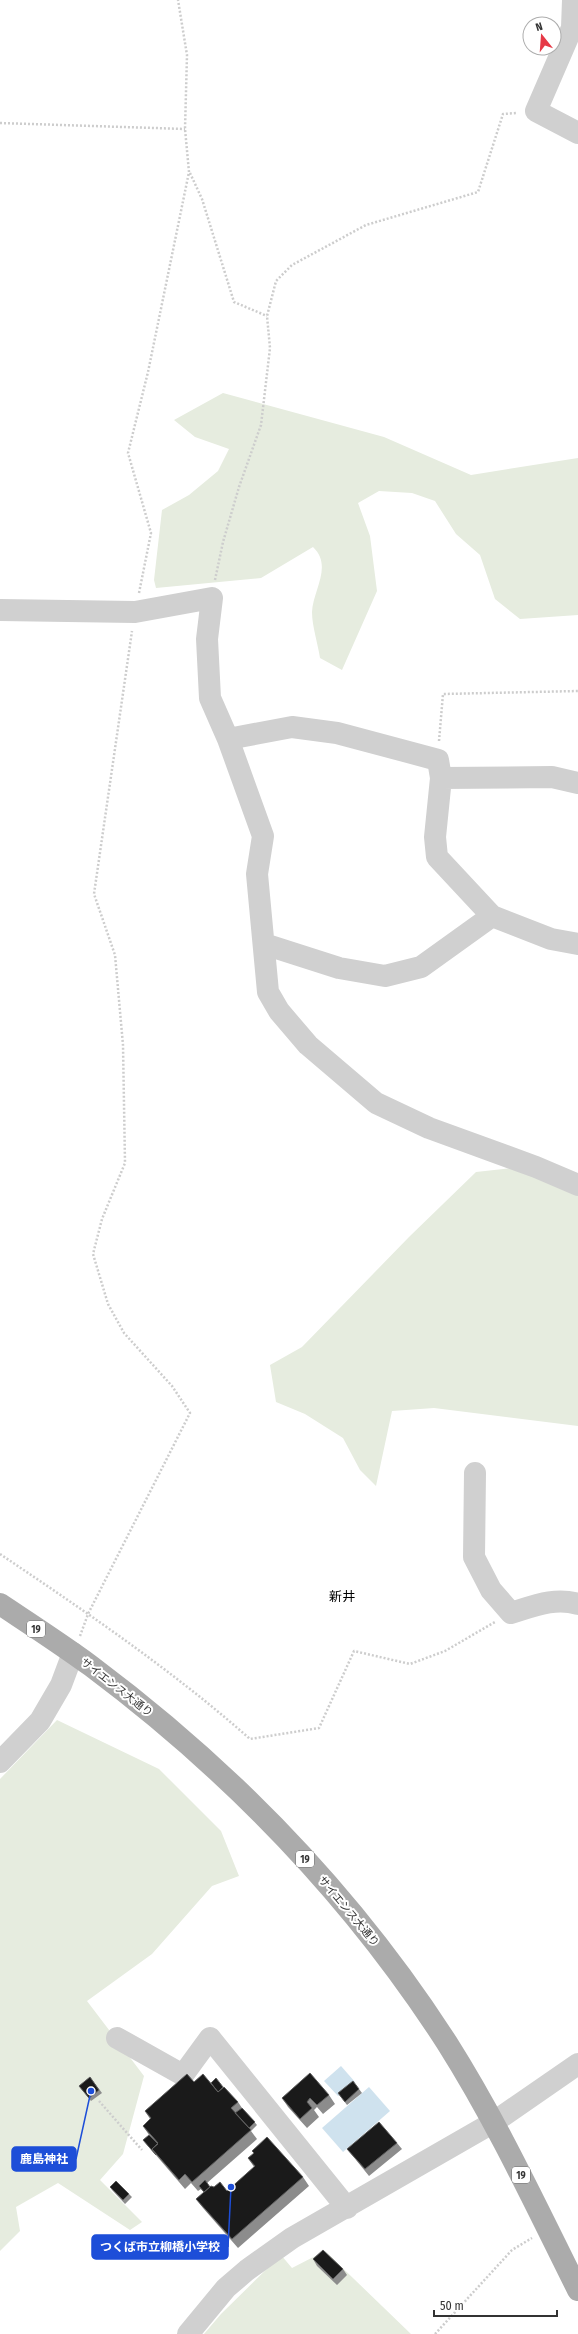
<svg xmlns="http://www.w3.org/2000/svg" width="578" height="2334" font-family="'Fira Sans Condensed','Noto Sans JP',sans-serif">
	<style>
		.green { fill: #e6ecdf }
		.water { fill: #cfe2ee }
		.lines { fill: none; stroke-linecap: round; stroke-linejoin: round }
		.path { stroke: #cdcdcd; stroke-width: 2.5; stroke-dasharray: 2 2; stroke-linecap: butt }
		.minor { stroke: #d0d0d0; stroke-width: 22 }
		.major { stroke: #ababab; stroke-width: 22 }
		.wall { fill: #8c8c8c }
		.building { fill: #1a1a1a; stroke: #5f5f5f }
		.labels { text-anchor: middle; stroke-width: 4; stroke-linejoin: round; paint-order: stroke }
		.shield { fill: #fff; stroke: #707070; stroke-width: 1 }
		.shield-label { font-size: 10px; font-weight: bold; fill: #333 }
		.street-label { font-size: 11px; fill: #333; stroke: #fff }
		.quarter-label { font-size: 13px; fill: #000; stroke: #fff }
		.leader { fill: none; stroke: #1d4ed8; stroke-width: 1.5 }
		.callout-dot { fill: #1d4ed8; stroke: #fff; stroke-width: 1.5 }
		.callout { fill: #1d4ed8; stroke: #1d4ed8; stroke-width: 1.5 }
		.callout-label { font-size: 12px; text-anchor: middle; font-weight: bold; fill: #fff }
	</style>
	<rect width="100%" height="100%" fill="#fff"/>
	<path class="green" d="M223,393L384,437L471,475L578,458V615L520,619L495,599L480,555L456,534L435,501L412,493L379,491L358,503L370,536L377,591L342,670L320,658C318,644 312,626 312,612C313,590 333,566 313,547L261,578L156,588L154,580L162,510L189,495L218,471L229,449L195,437L174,420Z
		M513,1168L578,1181V1426L434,1408L392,1411L376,1486L360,1470L343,1438L305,1414L276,1402L270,1365L302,1347L409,1237L476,1172Z
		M57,1720L159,1769L221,1831L239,1876L212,1886L152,1954L87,2001L144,2076L123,2154L100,2180L142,2222L130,2230L58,2183L16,2207L20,2231L0,2251V1779Z
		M325,2251L411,2334H204L221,2314L281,2255L292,2268Z"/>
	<path class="water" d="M341,2066L355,2082L338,2096L324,2081Z
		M369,2087L390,2111L343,2152L322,2128Z"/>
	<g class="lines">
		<path class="path" d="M0,123L185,129
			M190,173L202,199L234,302L267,316
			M215,580L223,542L239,487L261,425L270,348L267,316L276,281L292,265L366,225L478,192L503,114L517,113
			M139,593L151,533L128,453L148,372L189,172L185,129L187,55L178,0
			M439,741L443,694L578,691
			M0,1554C86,1612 172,1670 250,1739L319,1728L354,1651L410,1664L445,1651L495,1622
			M80,1636L88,1614L190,1413L172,1386L124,1333L108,1304L93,1254L102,1219L125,1163L123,1045L115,955L94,894L132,631
			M99,2101L142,2150
			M435,2334L512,2250L532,2238"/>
		<path class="minor" d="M573,0L572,28L536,111L578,133
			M0,610L135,612L212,598L207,639L210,698L228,739L263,836L257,874L268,992L279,1011L308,1045L376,1103L429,1128L536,1167L578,1185
			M228,739L292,727L337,733L438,760L441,778L435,837L437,857L492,916
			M441,778L552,777L578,783
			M264,944L339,968L385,976L421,967L492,916L551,939L578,944
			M475,1473L474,1557L491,1590L511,1613C534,1606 555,1597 578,1604
			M0,1762L40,1721L61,1685L73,1653
			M117,2038L183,2075L210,2038L347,2208
			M188,2334L226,2288L247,2270L292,2238L494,2122L578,2064"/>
		<path class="major" d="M0,1604C30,1624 61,1644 91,1666C230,1770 353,1897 447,2043C497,2122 536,2206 578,2290"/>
	</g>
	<path class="wall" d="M90,2077L102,2093L91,2101L79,2086Z
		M194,2082L211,2083L223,2087L238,2102L242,2108L257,2125L251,2131L257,2139L207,2183L210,2187L227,2191L254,2167L248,2158L303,2177L309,2186L238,2248L203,2208L196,2199L204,2192L201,2189L198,2191L191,2183L185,2189L143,2140L149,2135L143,2126L150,2119L145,2111Z
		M359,2089L362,2093L347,2105L338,2093Z
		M329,2095L335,2104L323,2114L317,2107L314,2110L319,2117L307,2128L288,2107L282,2098Z
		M397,2143L402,2149L369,2176L352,2155L347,2149Z
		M110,2187L129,2194L132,2197L125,2204L112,2190Z
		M313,2259L343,2269L347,2275L337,2285L317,2266Z"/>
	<path class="building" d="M310,2073L329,2095L317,2105L310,2098L307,2102L312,2108L300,2119L282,2098Z
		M187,2074L194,2082L203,2074L218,2092L224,2087L238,2102L231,2108L251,2130L192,2182L185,2174L179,2180L152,2149L158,2143L143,2126L151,2118L145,2111Z
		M90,2077L99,2090L89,2098L79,2086Z
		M216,2078L223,2087L218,2092L211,2083Z
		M353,2081L359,2089L345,2102L338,2093Z
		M242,2108L255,2122L249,2128L235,2113Z
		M379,2122L397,2143L365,2169L347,2149Z
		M149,2135L158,2144L152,2149L156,2155L143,2140Z
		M267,2137L303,2177L232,2239L196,2199L211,2186L214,2187L220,2182L227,2191L255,2166L248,2158L254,2153L252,2151Z
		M205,2180L210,2187L204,2192L199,2186Z
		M116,2181L129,2194L123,2200L110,2187Z
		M323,2250L343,2269L333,2279L313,2259Z"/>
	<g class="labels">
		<g class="shield">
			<rect x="27" y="1621" width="18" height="16" rx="3"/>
			<rect x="296" y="1851" width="18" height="16" rx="3"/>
			<rect x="512" y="2167" width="18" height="16" rx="3"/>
		</g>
		<g class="shield-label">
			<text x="36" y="1633">19</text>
			<text x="305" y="1863">19</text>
			<text x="521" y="2179">19</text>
		</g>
		<g class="street-label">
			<text transform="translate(117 1687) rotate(38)" y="4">サイエンス大通り</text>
			<text transform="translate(349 1911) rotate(50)" y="4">サイエンス大通り</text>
		</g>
		<g class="quarter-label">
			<text x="342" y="1601">新井</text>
		</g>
	</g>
	<path class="leader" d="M91 2091L76 2159M231 2187L228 2247"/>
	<g class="callout-dot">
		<circle cx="91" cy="2091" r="4"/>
		<circle cx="231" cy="2187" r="4"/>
	</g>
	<g class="callout">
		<rect x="12" y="2147" width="64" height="24" rx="4"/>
		<rect x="92" y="2235" width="136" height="24" rx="4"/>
	</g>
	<g class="callout-label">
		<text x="44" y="2163">鹿島神社</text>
		<text x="160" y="2251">つくば市立柳橋小学校</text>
	</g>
	<g transform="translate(542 36) rotate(343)"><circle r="19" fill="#ffffff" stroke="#adadad"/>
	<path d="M0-3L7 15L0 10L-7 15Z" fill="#e63946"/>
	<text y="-6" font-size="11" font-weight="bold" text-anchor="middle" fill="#333333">N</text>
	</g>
	<path d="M434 2310v6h123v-6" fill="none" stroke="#333333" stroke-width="2"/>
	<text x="440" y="2310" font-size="12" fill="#333333" stroke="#ffffff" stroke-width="3" paint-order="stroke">50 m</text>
</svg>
